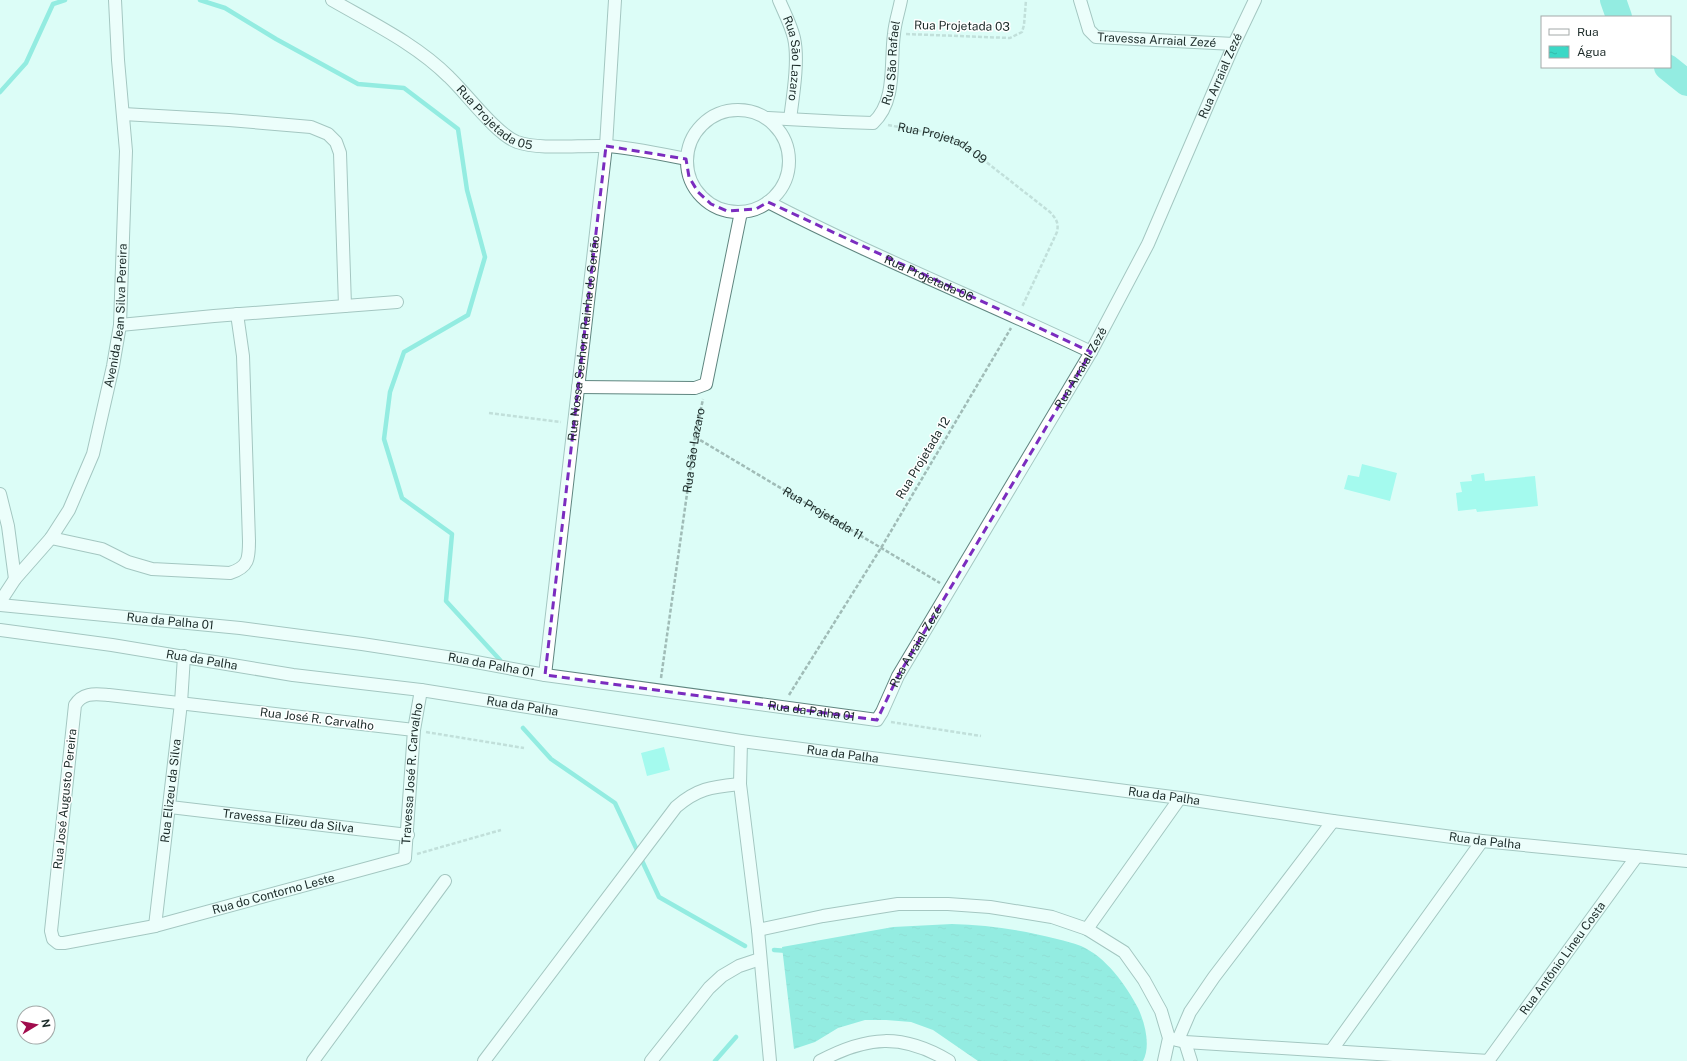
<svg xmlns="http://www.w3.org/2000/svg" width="1687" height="1061" font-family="'Public Sans',sans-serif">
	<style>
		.water { fill: url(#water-ripples) }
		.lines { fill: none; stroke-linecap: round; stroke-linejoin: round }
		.stream { stroke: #3bd8c6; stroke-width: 4.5 }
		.river { stroke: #3bd8c6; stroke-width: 26 }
		.building { fill: #60f5e2 }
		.street-casing { stroke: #5f857f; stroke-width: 14 }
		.path { stroke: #a0bcb7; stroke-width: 2.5; stroke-dasharray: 4 2; stroke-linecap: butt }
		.street { stroke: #fff; stroke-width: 12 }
		.marked { fill: none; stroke: #7b2cbf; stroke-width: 3; stroke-dasharray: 8 5; stroke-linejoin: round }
		.labels { text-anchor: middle; stroke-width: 3; stroke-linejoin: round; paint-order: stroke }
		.street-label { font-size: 12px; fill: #1b2a28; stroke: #fff }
	</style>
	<defs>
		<pattern id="water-ripples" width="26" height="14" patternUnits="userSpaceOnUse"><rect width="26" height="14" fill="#3bd8c6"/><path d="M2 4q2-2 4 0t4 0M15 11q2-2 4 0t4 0" fill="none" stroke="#33baaa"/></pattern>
	</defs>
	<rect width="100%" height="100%" fill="#dcfdf7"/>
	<path class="water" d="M952,924C988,925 1022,930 1057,939C1065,941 1074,943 1081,946C1106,957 1126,985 1138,1008C1145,1023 1151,1046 1143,1061H978L933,1030L911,1022L886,1020H865L838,1028L815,1042L794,1049L782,947L893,927Z"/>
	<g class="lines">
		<path class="stream" d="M200,0L225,8L276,39L358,84L404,88L458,129L467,190L485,257L468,315L404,352L390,392L384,439L402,498L452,534L446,601L500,660
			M0,92L26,63L53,4L65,0
			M523,728L551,759L615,803L659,897L745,946
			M774,950L789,951
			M715,1061L736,1037"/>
		<path class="river" d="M1613,0L1619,17
			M1667,67L1687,83"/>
	</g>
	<path class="building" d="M1362,464L1397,473L1390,501L1344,489L1348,475L1359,477Z
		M1484,473L1485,481L1535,476L1538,506L1477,512L1476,509L1458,511L1456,493L1462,492L1460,482L1472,481L1471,475Z
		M664,747L670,770L647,776L641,753Z"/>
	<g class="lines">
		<g class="street-casing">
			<g id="street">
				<path id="s4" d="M332,0C372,23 416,44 449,77C466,93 496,134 517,142C540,150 579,145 605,146C629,147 661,154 686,159"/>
				<path id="s5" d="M779,0C784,12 791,25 794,38C799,60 793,96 790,119"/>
				<path id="s6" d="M1080,0L1089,30L1096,37L1234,44"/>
				<circle cx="738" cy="161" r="51"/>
				<path d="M123,114L229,120L311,127L328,134L336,142L340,153L345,306"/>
				<path id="s7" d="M768,118L843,122L873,123C897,101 890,62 894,34C895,22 899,11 901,0"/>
				<path id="s8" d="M768,202C874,257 984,301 1091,352"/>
				<path d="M120,325L214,316L397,302"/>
				<path d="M578,387L695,388L706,384L741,212"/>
				<path d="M0,494L8,526L15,579"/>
				<path d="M51,538L102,549L128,562L152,569L230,573C249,567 249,558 249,541L243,356L237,314"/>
				<path id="s9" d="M0,602L15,579L51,538L69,510L93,454L113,366L120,325L126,151L118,60L115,0"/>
				<path id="s10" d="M0,605L240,628L362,644L460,659L545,675L877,720L882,712L898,676L1091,352L1148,244L1234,44L1255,0"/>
				<path id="s11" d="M0,630L112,645L293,675L421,690L741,741L1180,798L1333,821L1482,841L1687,861"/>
				<path id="s12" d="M545,675L606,146L615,0"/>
				<path id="s13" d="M414,730L109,695C95,694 83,692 75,705L51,931L53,939L58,943H64L155,926L405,858L414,730L421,690"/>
				<path d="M741,741L740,784L758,930L770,1061"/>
				<path id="s14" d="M170,807L408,835"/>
				<path id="s15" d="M155,926L181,703L184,656"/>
				<path d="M1087,929L1180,798"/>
				<path d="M758,930L823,916L898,904H948L990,907L1052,917L1087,929L1124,952L1144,980L1161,1011L1169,1038L1164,1061"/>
				<path d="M1169,1038L1185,1042L1489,1061"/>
				<path d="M1178,1040L1190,1012L1214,977L1333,821"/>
				<path d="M1185,1042L1191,1061"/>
				<path d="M1331,1051L1482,841"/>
				<path d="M313,1061L445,881"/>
				<path d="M484,1061L676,807C698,788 712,787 740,784"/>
				<path d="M651,1061L709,988L722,976L739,966L760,959"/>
				<path d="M820,1061C867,1036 902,1033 949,1061"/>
				<path id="s16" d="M1488,1061L1637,856"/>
			</g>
		</g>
		<g class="path">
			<path d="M906,34L1010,38L1022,32L1024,25L1026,0"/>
			<path id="s1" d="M888,125L936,134L962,143L1050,212C1056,219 1059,222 1057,232L1022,307"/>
			<path d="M489,413L561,422"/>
			<path id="s2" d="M695,437L940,583"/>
			<path id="s3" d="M661,678L695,437L703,399"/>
			<path d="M789,695L881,548L1011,328"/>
			<path d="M891,722L981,736"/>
			<path d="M426,732L524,748"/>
			<path d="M417,854L501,830"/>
		</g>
		<use href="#street" class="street"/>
	</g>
	<path d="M0 0H1687V1061H0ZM606,146L686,159L689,177L698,192L711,204L727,211L756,209L768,202L1091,352L898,676L877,720L545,675Z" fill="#dcfdf7" fill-opacity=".55" fill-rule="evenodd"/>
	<path class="marked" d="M606,146L686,159L689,177L698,192L711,204L727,211L756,209L768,202L1091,352L898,676L877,720L545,675Z"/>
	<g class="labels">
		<g class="street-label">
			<text transform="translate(962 26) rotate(1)" y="4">Rua Projetada 03</text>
			<text dy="4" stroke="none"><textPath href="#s6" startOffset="102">Travessa Arraial Zezé</textPath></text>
			<text dy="4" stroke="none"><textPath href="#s5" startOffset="61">Rua São Lazaro</textPath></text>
			<text dy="4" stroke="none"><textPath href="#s7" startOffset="170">Rua São Rafael</textPath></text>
			<text dy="4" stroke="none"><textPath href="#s10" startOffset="1616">Rua Arraial Zezé</textPath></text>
			<text dy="4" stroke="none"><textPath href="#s4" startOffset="203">Rua Projetada 05</textPath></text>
			<text dy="4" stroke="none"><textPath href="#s1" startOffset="58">Rua Projetada 09</textPath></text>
			<text dy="4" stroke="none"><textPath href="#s8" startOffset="178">Rua Projetada 06</textPath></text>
			<text dy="4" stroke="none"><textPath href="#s9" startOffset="317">Avenida Jean Silva Pereira</textPath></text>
			<text dy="4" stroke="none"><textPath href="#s12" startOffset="339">Rua Nossa Senhora Rainha do Sertão</textPath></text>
			<text dy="4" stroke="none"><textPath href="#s10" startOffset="1292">Rua Arraial Zezé</textPath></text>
			<text dy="4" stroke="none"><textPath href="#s3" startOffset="230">Rua São Lazaro</textPath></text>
			<text transform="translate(923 458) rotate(-59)" y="4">Rua Projetada 12</text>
			<text dy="4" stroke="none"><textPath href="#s2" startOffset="149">Rua Projetada 11</textPath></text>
			<text dy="4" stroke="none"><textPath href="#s10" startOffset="171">Rua da Palha 01</textPath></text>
			<text dy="4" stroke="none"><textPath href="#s10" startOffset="968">Rua Arraial Zezé</textPath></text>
			<text dy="4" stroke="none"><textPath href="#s11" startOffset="204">Rua da Palha</textPath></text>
			<text dy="4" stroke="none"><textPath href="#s10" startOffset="495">Rua da Palha 01</textPath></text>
			<text dy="4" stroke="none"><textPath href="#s11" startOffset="528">Rua da Palha</textPath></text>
			<text dy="4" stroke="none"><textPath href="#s10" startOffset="819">Rua da Palha 01</textPath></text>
			<text transform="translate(317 719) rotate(7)" y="4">Rua José R. Carvalho</text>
			<text dy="4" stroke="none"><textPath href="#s11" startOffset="852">Rua da Palha</textPath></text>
			<text dy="4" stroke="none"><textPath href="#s13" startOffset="1029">Travessa José R. Carvalho</textPath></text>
			<text dy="4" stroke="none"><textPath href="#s15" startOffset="136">Rua Elizeu da Silva</textPath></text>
			<text dy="4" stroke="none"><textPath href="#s11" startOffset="1176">Rua da Palha</textPath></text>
			<text transform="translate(65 799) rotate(-84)" y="4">Rua José Augusto Pereira</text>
			<text dy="4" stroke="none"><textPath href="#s14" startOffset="119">Travessa Elizeu da Silva</textPath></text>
			<text dy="4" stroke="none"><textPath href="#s11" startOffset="1500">Rua da Palha</textPath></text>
			<text dy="4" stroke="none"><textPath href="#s13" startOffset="808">Rua do Contorno Leste</textPath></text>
			<text dy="4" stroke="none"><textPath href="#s16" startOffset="127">Rua Antônio Lineu Costa</textPath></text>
		</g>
	</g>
	<rect x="1541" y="16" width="130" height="52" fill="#ffffff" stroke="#a4aaa9"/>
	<rect x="1549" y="29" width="20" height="6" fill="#ffffff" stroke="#a4aaa9"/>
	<text x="1577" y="36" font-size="12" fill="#1b2a28">Rua</text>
	<rect x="1549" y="46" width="20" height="12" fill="url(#water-ripples)" stroke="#a4aaa9"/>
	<text x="1577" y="56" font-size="12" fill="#1b2a28">Água</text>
	<g transform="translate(36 1025) rotate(80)"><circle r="19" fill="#ffffff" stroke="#a4aaa9"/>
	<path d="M0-3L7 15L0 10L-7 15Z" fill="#a10b4d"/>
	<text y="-6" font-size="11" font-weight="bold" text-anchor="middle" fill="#1b2a28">N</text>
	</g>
</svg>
